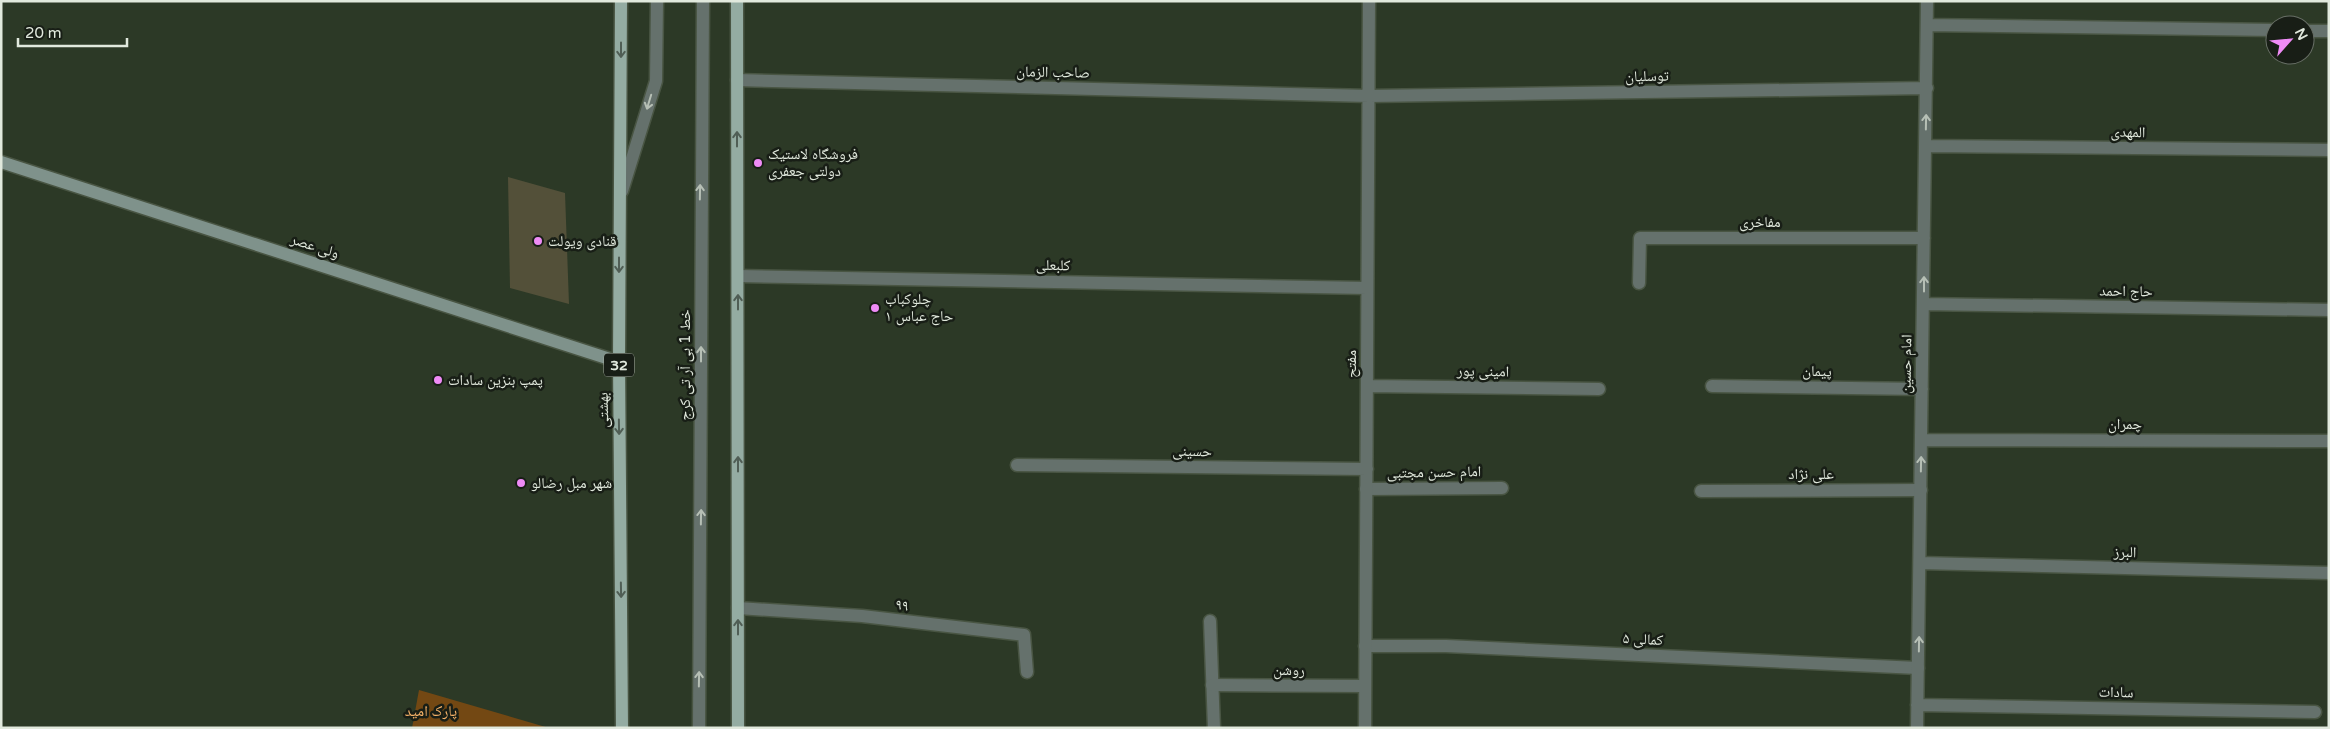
<svg xmlns="http://www.w3.org/2000/svg" width="2330" height="729" font-family="'Varela Round','Noto Naskh Arabic',sans-serif">
	<style>
		.green { fill: #734813 }
		.building { fill: #535039 }
		.lines { fill: none; stroke-linecap: round; stroke-linejoin: round }
		.lane-casing { stroke: #495543; stroke-width: 15 }
		.street-casing { stroke: #495543; stroke-width: 15 }
		.secondary-casing { stroke: #495543; stroke-width: 15 }
		.primary-casing { stroke: #495543; stroke-width: 15 }
		.lane { stroke: #65716c; stroke-width: 12 }
		.street { stroke: #65716c; stroke-width: 12 }
		.secondary { stroke: #7f928b; stroke-width: 12 }
		.primary { stroke: #94aca2; stroke-width: 12 }
		.oneway { stroke: #505e55 }
		.oneway2 { stroke: #b6bfb5 }
		.poi-dot { fill: #ef8bf6; stroke: #181e16; stroke-width: 2 }
		.labels { text-anchor: middle; stroke-width: 5; stroke-linejoin: round; paint-order: stroke }
		.shield { fill: #181e16; stroke: #a5aca1; stroke-width: 1 }
		.shield-label { font-size: 14px; font-weight: bold; fill: #e1e9dd }
		.street-label { font-size: 15px; fill: #e1e9dd; stroke: #181e16 }
		.poi-label { font-size: 15px; fill: #e1e9dd; stroke: #181e16; text-anchor: start }
		.park-label { font-size: 15px; fill: #f4b168; stroke: #181e16 }
	</style>
	<rect width="100%" height="100%" fill="#2c3926"/>
	<path class="green" d="M419,690L549,728H412Z"/>
	<path class="building" d="M508,177L565,193L569,304L510,288Z"/>
	<g class="lines">
		<g class="lane-casing">
			<path id="lane" d="M622,191L656,81L657,1
				M1366,489L1502,488
				M1701,491L1921,490
				M1210,621L1214,728
				M1365,646H1446L1918,668
				M699,728L703,1"/>
		</g>
		<g class="street-casing">
			<path id="street" d="M1927,25L2275,30
				M2305,31H2329
				M737,80L1369,96L1927,88
				M1926,146L2329,150
				M738,276L1367,288
				M1639,283L1640,238H1924
				M1923,304L2329,310
				M1367,386L1599,389
				M1712,386L1922,389
				M1921,440L2329,441
				M1017,465L1367,469
				M1920,563L2329,573
				M738,608L862,616L1024,635L1027,672
				M1212,685L1365,686
				M1917,705L2315,712
				M1365,728L1369,1
				M1917,728L1927,1"/>
		</g>
		<g class="secondary-casing">
			<path id="secondary" d="M1,162L619,362"/>
		</g>
		<g class="primary-casing">
			<path id="primary" d="M621,1L619,362L622,728
				M737,1L738,728"/>
		</g>
		<use href="#lane" class="lane"/>
		<use href="#street" class="street"/>
		<use href="#secondary" class="secondary"/>
		<use href="#primary" class="primary"/>
	</g>
	<defs><path id="oneway-shaft" d="M-6 0H5M1.5-3L5.5 0L1.5 3" fill="none" stroke-width="1.6" stroke-linecap="round" stroke-linejoin="round" transform="scale(1.25)"/></defs>
	<g class="oneway">
		<use href="#oneway-shaft" transform="translate(621 50) rotate(90)"/>
		<use href="#oneway-shaft" transform="translate(737 139) rotate(-90)"/>
		<use href="#oneway-shaft" transform="translate(619 265) rotate(90)"/>
		<use href="#oneway-shaft" transform="translate(738 302) rotate(-90)"/>
		<use href="#oneway-shaft" transform="translate(619 427) rotate(89)"/>
		<use href="#oneway-shaft" transform="translate(738 464) rotate(-90)"/>
		<use href="#oneway-shaft" transform="translate(621 590) rotate(89)"/>
		<use href="#oneway-shaft" transform="translate(738 627) rotate(-90)"/>
	</g>
	<g class="oneway2">
		<use href="#oneway-shaft" transform="translate(649 102) rotate(107)"/>
		<use href="#oneway-shaft" transform="translate(1926 122) rotate(-89)"/>
		<use href="#oneway-shaft" transform="translate(700 192) rotate(-89)"/>
		<use href="#oneway-shaft" transform="translate(1924 284) rotate(-90)"/>
		<use href="#oneway-shaft" transform="translate(701 354) rotate(-90)"/>
		<use href="#oneway-shaft" transform="translate(1921 464) rotate(-89)"/>
		<use href="#oneway-shaft" transform="translate(701 517) rotate(-89)"/>
		<use href="#oneway-shaft" transform="translate(1919 644) rotate(-89)"/>
		<use href="#oneway-shaft" transform="translate(699 679) rotate(-89)"/>
	</g>
	<g class="poi-dot">
		<circle cx="758" cy="163" r="5"/>
		<circle cx="538" cy="241" r="5"/>
		<circle cx="875" cy="308" r="5"/>
		<circle cx="438" cy="380" r="5"/>
		<circle cx="521" cy="483" r="5"/>
	</g>
	<g class="labels">
		<rect class="shield" x="604" y="353.5" width="30" height="23" rx="4"/>
		<g class="shield-label">
			<text x="619" y="370">32</text>
		</g>
		<g class="street-label">
			<text transform="translate(1053 72) rotate(1)" y="5">صاحب الزمان</text>
			<text transform="translate(1647 76) rotate(-1)" y="5">توسلیان</text>
			<text transform="translate(2128 132) rotate(1)" y="5">المهدی</text>
			<text x="1760" y="227">مفاخری</text>
			<text transform="translate(315 246) rotate(18)" y="5">ولی عصر</text>
			<text transform="translate(1053 265) rotate(1)" y="5">کلبعلی</text>
			<text transform="translate(2126 291) rotate(1)" y="5">حاج احمد</text>
			<text transform="translate(1351 364) rotate(-90)" y="5">مفتح</text>
			<text transform="translate(1906 364) rotate(-89)" y="5">امام حسین</text>
			<text transform="translate(685 365) rotate(-90)" y="5">خط 1 بی آر تی کرج</text>
			<text transform="translate(1483 371) rotate(1)" y="5">امینی پور</text>
			<text transform="translate(1817 371) rotate(1)" y="5">پیمان</text>
			<text transform="translate(603 410) rotate(-91)" y="5">بهشتی</text>
			<text x="2125" y="429">چمران</text>
			<text transform="translate(1192 451) rotate(1)" y="5">حسینی</text>
			<text transform="translate(1434 472) rotate(-1)" y="5">امام حسن مجتبی</text>
			<text x="1811" y="479">علی نژاد</text>
			<text transform="translate(2125 552) rotate(1)" y="5">البرز</text>
			<text transform="translate(902 605) rotate(8)" y="5">۹۹</text>
			<text transform="translate(1643 639) rotate(3)" y="5">۵ کمالی</text>
			<text x="1289" y="675">روشن</text>
			<text transform="translate(2116 692) rotate(1)" y="5">سادات</text>
		</g>
		<g class="poi-label">
			<text x="768" y="159">فروشگاه لاستیک<tspan x="768" dy="17">دولتی جعفری</tspan></text>
			<text x="548" y="246">قنادی ویولت</text>
			<text x="885" y="304">چلوکباب<tspan x="885" dy="17">حاج عباس ۱</tspan></text>
			<text x="448" y="385">پمپ بنزین سادات</text>
			<text x="531" y="488">شهر مبل رضالو</text>
		</g>
		<g class="park-label">
			<text x="431" y="716">پارک امید</text>
		</g>
	</g>
	<rect width="2330" height="729" fill="none" stroke="#e1e9dd" stroke-width="5"/>
	<g transform="translate(2290 40) rotate(63)"><circle r="24" fill="#181e16" stroke="#686f66"/>
	<path d="M0-4L9 19L0 12L-9 19Z" fill="#ef8bf6"/>
	<text y="-8" font-size="14" font-weight="bold" text-anchor="middle" fill="#e1e9dd">N</text>
	</g>
	<path d="M18 38v8h109v-8" fill="none" stroke="#e1e9dd" stroke-width="2.5"/>
	<text x="25" y="38" font-size="15" fill="#e1e9dd" stroke="#181e16" stroke-width="4" paint-order="stroke">20 m</text>
</svg>
